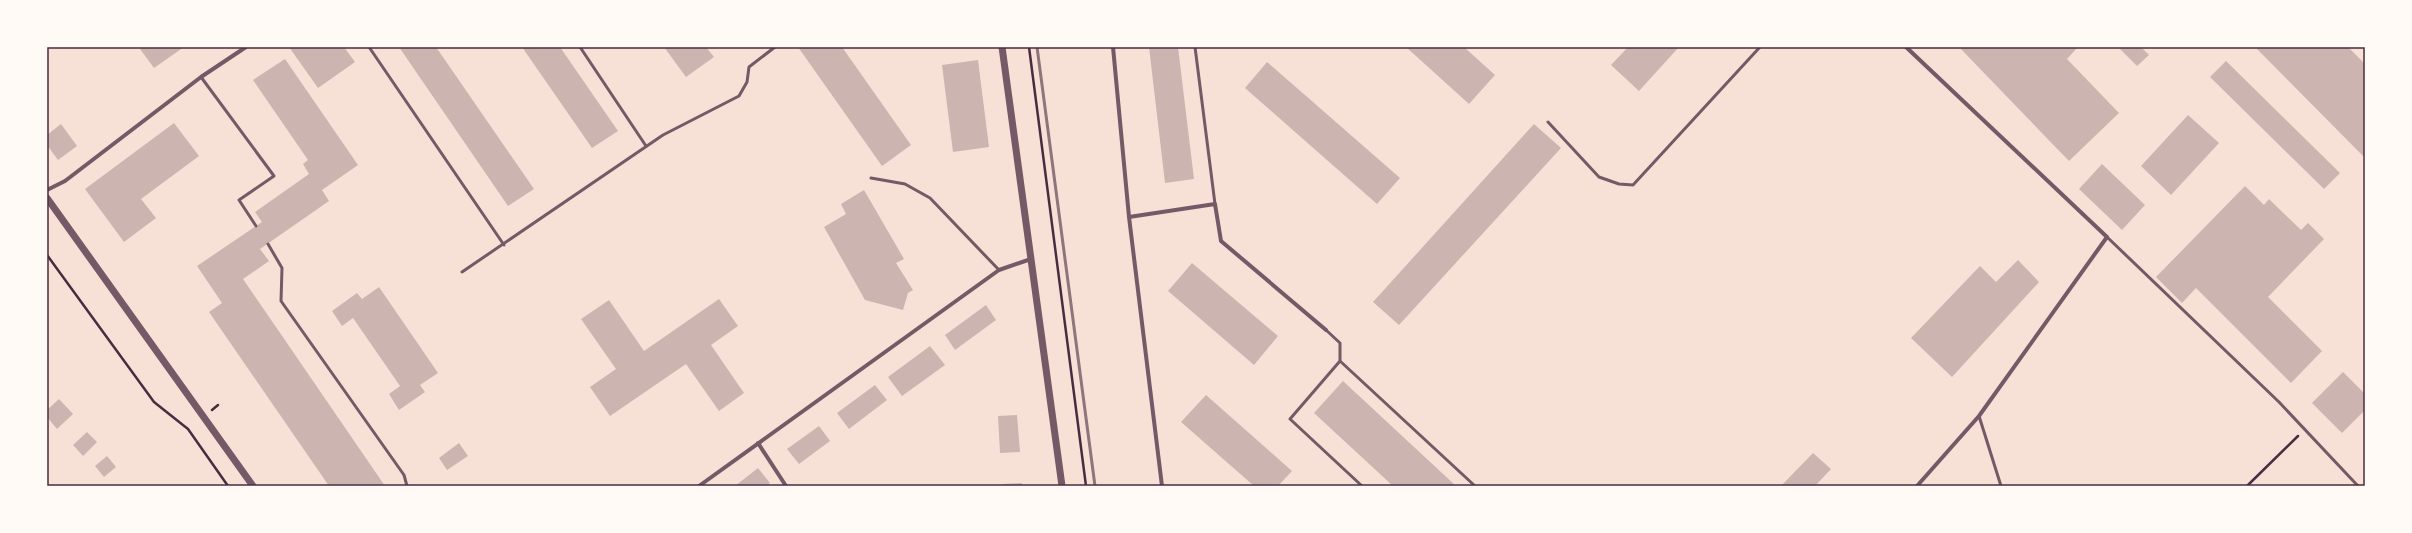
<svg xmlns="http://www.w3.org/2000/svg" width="2412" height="533" font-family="Roboto,sans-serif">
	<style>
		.building { fill: #ccb4b1 }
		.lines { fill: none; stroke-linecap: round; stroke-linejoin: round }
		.path { stroke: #4a2c40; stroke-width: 2.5 }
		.service { stroke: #755966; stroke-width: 3 }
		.minor { stroke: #755966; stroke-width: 4 }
		.tertiary { stroke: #755966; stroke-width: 7 }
		.rail { stroke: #8f747c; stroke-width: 3 }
		.neatline { fill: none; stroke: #4a2c40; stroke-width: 1.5 }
	</style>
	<rect width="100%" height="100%" fill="#f7e1d7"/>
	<path class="building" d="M143,47H184L154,68L140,49Z
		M289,47H344L355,62L318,88Z
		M399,47H436L534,189L508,206Z
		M522,47H560L618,131L592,148Z
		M664,47H706L714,57L686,77Z
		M798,47H842L911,145L882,166Z
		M1149,47H1178L1194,179L1165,183Z
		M1406,47H1464L1495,75L1469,104Z
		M1628,47H1679L1639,91L1611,65Z
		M1959,47H2076L2077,48L2067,59L2119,113L2069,161Z
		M2118,47H2141L2149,55L2137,66Z
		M2255,47H2348L2365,64V158Z
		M285,59L358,165L322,190L329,201L260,249L269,261L243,279L385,486H329L209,312L222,303L197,266L262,222L255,212L309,174L303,164L308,160L253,80Z
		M978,60L989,147L953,152L942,65Z
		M2226,61L2340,173L2324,189L2210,77Z
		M1267,62L1400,178L1377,204L1245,88Z
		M2188,115L2219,143L2171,195L2141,166Z
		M174,123L199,156L141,199L156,218L124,242L85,189Z
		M61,124L77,146L58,160L47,145V135Z
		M1534,124L1561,148L1399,325L1373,302Z
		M2102,164L2145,205L2122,230L2079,189Z
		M2245,186L2264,205L2269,199L2301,230L2308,223L2324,239L2268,297L2322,351L2291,383L2196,288L2182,303L2156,277Z
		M864,190L904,259L896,263L913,290L908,293L903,310L865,300L824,227L846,214L841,204Z
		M2018,260L2039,282L1952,377L1911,338L1980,266L1996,282Z
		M1192,263L1278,336L1254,365L1168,291Z
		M379,287L438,373L420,385L425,392L399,410L389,394L400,386L353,318L342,326L332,311L357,293L362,299Z
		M719,299L738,326L711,345L744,393L719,411L686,364L610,416L590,387L616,369L581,319L609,300L644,351Z
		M986,305L996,320L955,350L945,335Z
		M930,346L945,365L902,396L888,377Z
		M2343,372L2365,394V410L2342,433L2312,403Z
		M1343,381L1456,486H1393L1314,413Z
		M875,385L887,400L849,429L837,413Z
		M1206,395L1292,471L1278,486H1254L1181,422Z
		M59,399L73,414L57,429L47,417V410Z
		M1017,415L1020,452L1000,453L998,416Z
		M819,426L830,441L799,464L787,449Z
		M87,432L97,442L83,456L73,445Z
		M459,443L468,456L447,470L439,458Z
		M1813,453L1831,469L1815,486H1781Z
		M107,456L116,467L104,477L95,466Z
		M758,468L770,483L766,486H735Z
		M1022,483V486H1002V484Z"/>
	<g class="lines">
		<path class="path" d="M1029,47L1086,486
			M47,255L154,402L188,429L228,486
			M212,410L218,405
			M2247,486L2298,436"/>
		<path class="service" d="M369,47L504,245
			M580,47L646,146
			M1195,47L1215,204
			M201,77L274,176L239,200L256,226
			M1548,122L1599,177L1619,184L1633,185L1760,47
			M871,178L905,184L930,198L999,270
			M2107,237L2279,402L2358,486
			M268,244L282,268L281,301L404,475L407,486
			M462,272L663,135L739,96L747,82L749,67L775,47
			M1326,330L1340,343V361L1290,419L1362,486
			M1340,361L1475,486
			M1979,416L2001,486"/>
		<path class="minor" d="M1113,47L1129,217L1162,486
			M1906,47L2107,237L1979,416L1917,486
			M47,190L65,181L201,77L246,47
			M1129,217L1215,204L1221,241L1326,330
			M758,443L786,486
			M699,486L999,270L1031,259"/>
		<path class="tertiary" d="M1002,47L1062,486
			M47,198L253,486"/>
		<path class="rail" d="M1037,47L1095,486"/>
	</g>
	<rect width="2412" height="533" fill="none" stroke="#fffaf5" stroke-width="96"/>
	<rect x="48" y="48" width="2316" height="437" class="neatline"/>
</svg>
